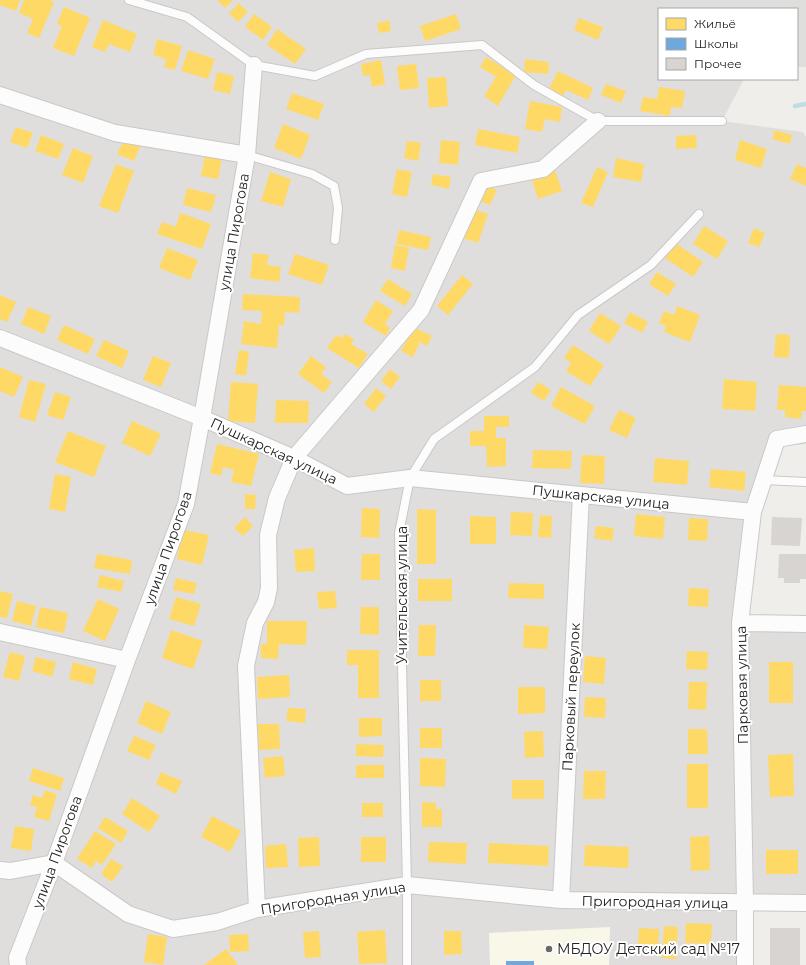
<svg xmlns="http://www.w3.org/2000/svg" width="806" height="965" font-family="Montserrat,sans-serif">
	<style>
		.residential { fill: #dfdedc }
		.education { fill: #f8f7e8 }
		.homes { fill: #ffd966 }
		.schools { fill: #6fa8dc }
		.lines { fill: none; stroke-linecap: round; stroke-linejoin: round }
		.stream { stroke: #bfdbe3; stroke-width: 4.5 }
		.building { fill: #d7d4d2 }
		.lane-casing { stroke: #c9c8c7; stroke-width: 10 }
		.street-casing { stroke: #c9c8c7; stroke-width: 18 }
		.lane { stroke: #fdfcfc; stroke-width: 8 }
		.street { stroke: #fdfcfc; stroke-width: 16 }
		.poi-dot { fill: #6a6968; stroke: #fff; stroke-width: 1.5 }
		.labels { text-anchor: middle; stroke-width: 4; stroke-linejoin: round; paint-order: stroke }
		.street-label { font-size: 14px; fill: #222; stroke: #fff }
		.poi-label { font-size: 14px; fill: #222; stroke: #fff; text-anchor: start }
	</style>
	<rect width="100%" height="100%" fill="#f0eeeb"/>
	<path class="residential" d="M0,0H806V67H797V9H659V79H744L722,121L803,132L806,137V434L777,440L753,512L740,623L806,624V903H745V965H0Z"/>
	<path class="education" d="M610,927L609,965H490L489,933Z"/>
	<path class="homes" d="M0,0H20L16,11L0,5Z
		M24,0H49L54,2L39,38L27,33L33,19L19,13Z
		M217,0H233L225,8Z
		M239,3L248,12L238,22L229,13Z
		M64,7L90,18L74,56L53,48L62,26L57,24Z
		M254,14L272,27L263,40L245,27Z
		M456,14L461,29L425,41L420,26Z
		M579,18L603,27L598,40L574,30Z
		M103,20L137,34L130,52L109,44L105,52L92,47Z
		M389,20L391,31L379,33L377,23Z
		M277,29L306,49L295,64L267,45Z
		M157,39L182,46L175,70L164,67L166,59L153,55Z
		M188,50L215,59L208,79L181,71Z
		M486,57L516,75L498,106L484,96L496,77L480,67Z
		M525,59L549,62L548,74L524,72Z
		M381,60L385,84L372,87L370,75L363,76L361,64Z
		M416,64L419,88L400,90L397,66Z
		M558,71L593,88L588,100L566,90L563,96L549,89Z
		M217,72L234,76L230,94L213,90Z
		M446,77L448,106L429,108L427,78Z
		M606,84L626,91L621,103L601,95Z
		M659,87L685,91L682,108L671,107L670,116L640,111L643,97L657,99Z
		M292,93L324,104L318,120L286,109Z
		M530,101L562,107L560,122L545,119L542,132L525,129Z
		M283,124L310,135L301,159L274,148Z
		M16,127L33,133L27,148L10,142Z
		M478,129L520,137L517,153L475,145Z
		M775,130L792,135L790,144L772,139Z
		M41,135L64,144L58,159L35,151Z
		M696,135L697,148L676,149V136Z
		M124,140L140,147L134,161L117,154Z
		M441,140L460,142L458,165L439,163Z
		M740,140L767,149L761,168L735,160Z
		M407,141L421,143L418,161L404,158Z
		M73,148L93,156L83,183L62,175Z
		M205,155L222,158L218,179L201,176Z
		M616,158L644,164L641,182L613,177Z
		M116,164L134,171L118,213L99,206Z
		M797,164L806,168V186L790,179Z
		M597,167L608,172L593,207L581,203Z
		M397,169L412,172L407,197L392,194Z
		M555,170L562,191L538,199L531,177Z
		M270,172L291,179L283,207L261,201Z
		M433,174L451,177L449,189L431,185Z
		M486,185L497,190L490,205L478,200Z
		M187,188L216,195L211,212L183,205Z
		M473,209L488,214L478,243L463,238Z
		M180,213L211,224L202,249L157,234L162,222L176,227Z
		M704,226L728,241L717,259L693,244Z
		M754,228L765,233L759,247L748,243Z
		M399,230L431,237L428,250L396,244Z
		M675,243L703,262L693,277L665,258Z
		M395,245L409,248L405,271L391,268Z
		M167,248L198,260L190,280L159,268Z
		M253,253L269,255L267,265L281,267L279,282L250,278Z
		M295,254L329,265L322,285L288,274Z
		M657,272L676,284L668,296L649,284Z
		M462,275L473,284L448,315L437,306Z
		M388,279L412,294L405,306L380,291Z
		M243,294L300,297L299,313L285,312L284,325H279L277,348L241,344L244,321L261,324L262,311L242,310Z
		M0,295L16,302L7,322L0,319Z
		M376,300L393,311L385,324L390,328L386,336L363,322Z
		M677,306L700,315L690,342L664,332L666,326L659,323L664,311L674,315Z
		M28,307L51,316L44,334L21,324Z
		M630,312L648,322L642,333L624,323Z
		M600,313L621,326L609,344L589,331Z
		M64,325L95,339L88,354L57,340Z
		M413,327L432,336L427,346L420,342L413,357L401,351Z
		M345,334L354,339L351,344L368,354L359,368L327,348L336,335L342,338Z
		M776,334L790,335L789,358L774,357Z
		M104,340L129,351L122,368L96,356Z
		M573,345L604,365L590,386L566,371L571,363L564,358Z
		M239,350L249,352L246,376L235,374Z
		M153,356L171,363L161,387L143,380Z
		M311,356L326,367L321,374L332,382L324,393L298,374Z
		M0,367L23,377L14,397L0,391Z
		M390,369L400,377L391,389L381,381Z
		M724,379L757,382L755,411L722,409Z
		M29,380L46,384L35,422L19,417Z
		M231,382L258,384L255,423L228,421Z
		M538,382L551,390L544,401L531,393Z
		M779,385L806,387V411H802L801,419L785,417V410H777Z
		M561,387L595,406L585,424L551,406Z
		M376,388L386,396L374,412L364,404Z
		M55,392L71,397L63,420L47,415Z
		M276,400L309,401L308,423H275Z
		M619,410L636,418L627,438L609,430Z
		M484,416H509V427H496V438H506V466L487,467L486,446H470V431H484Z
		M132,421L161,434L150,456L122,443Z
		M68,431L106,446L94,477L55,462Z
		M217,444L259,454L251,486L231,482L234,470L223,467L221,476L210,473Z
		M533,450L572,451L571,469L532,468Z
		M582,455L605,456L604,484L580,483Z
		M655,458L689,461L687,485L653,482Z
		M711,469L746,472L744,491L709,487Z
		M55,474L71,477L65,512L49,509Z
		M245,494L256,495L255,509H245Z
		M362,508L380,509L379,538L361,537Z
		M417,509L436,510V564H417Z
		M511,512L533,513L532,536L510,535Z
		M636,514L665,517L663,539L634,536Z
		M540,515L552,516L551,538L538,537Z
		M470,516L496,517V544H470Z
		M245,517L253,526L243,536L234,528Z
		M689,518L708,519L707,541L688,540Z
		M596,526L614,528L612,541L594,538Z
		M183,530L209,535L202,565L177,559Z
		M314,548L315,571L296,572L294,550Z
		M97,554L132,560L130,574L94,568Z
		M362,554H380V580H361Z
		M100,575L124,581L121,592L97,587Z
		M176,578L197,583L194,594L173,590Z
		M418,579H452V601H418Z
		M509,583L544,584V599L508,598Z
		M689,588L709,589L708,607L688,606Z
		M0,591L13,594L7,618L0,617Z
		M335,591L337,608L319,609L317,592Z
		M176,597L201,604L194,626L169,619Z
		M98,599L119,609L105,641L83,631Z
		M17,601L36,606L31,626L12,621Z
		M40,607L68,613L64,633L36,627Z
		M361,607H379V635L360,634Z
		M267,621H307L306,645L279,644L278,659L261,658V644H267Z
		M419,625H436L435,656H418Z
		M524,625L549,627L547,649L523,648Z
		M171,630L203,641L193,669L162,658Z
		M347,650H379V698H358V665H347Z
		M687,651L708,652L707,670L686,669Z
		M10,652L25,656L19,681L3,677Z
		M585,656L606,658L604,684L583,682Z
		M36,657L56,662L52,677L32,671Z
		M73,662L97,669L93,685L69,679Z
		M769,662H793V703H769Z
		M289,675L290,697L258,699L257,677Z
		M420,680H441V701H420Z
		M689,682H707L706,710L688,709Z
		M518,687H545V713L518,714Z
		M585,697L606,698L605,718L584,717Z
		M146,701L171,712L162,734L137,723Z
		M288,708L306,709L305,723L286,721Z
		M359,718H382V736L359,737Z
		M258,724H279L280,749L259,750Z
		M420,728H442V748H420Z
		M688,729H707L708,754H688Z
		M543,731L544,757L525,758L524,732Z
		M134,736L156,745L149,760L127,751Z
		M356,744L384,745L383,757L356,756Z
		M793,754L794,796L770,797L768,755Z
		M283,756L285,776L265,778L263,758Z
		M420,758L446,759L445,787L420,786Z
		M687,764H708V808H687Z
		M356,765H384V778H356Z
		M33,768L64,778L60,791L29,781Z
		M584,771H606L605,799H583Z
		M161,772L182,781L176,794L156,784Z
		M512,780H544V799H512Z
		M45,790L57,794L49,821L34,817L37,807L30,805L33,795L42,798Z
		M132,798L160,816L149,832L122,814Z
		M422,802L436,803V809H442V827H422Z
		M362,803H383V817H362Z
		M212,816L241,831L230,852L201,837Z
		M105,817L128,831L121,843L98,828Z
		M15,826L34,829L31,851L11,848Z
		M95,831L116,844L102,865L96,861L92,868L77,859Z
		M709,836L710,870L691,871L690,837Z
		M319,837L320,866L299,867L298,838Z
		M361,837H386V862H361Z
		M429,842L467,843L466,864L428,862Z
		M489,843L549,846L548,866L488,863Z
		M286,844L288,867L266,868L265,846Z
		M585,845L629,847L628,868L584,866Z
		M766,850H798V874H766Z
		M111,859L123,866L112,882L101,874Z
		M686,923L712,924L711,944L685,943Z
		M664,926L678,927L676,959L662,958Z
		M639,928L659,929L658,946H638Z
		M385,930L387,963L359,964L357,932Z
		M319,931L321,957L305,958L303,932Z
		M444,931H461L462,954L444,955Z
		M148,934L167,937L163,965L144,962Z
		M248,934L249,951L230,952L229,935Z
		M226,949L238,965H204Z"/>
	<path class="schools" d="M506,961H534V965H506Z"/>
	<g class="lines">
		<path class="stream" d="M795,106L806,104"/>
	</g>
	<path class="building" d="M772,517L802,518L800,546L771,545Z
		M779,554H806V579H800V583H784V578H778Z
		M770,928H800V965H770Z"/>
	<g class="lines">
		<g class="lane-casing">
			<path id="lane" d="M129,0L187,17L254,65L315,76L366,54L482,45L534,85L598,121H722
				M247,155L312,174L334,186L338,208L335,240
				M764,480L806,482
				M407,965V885L399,533L410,478L434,439L535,367L578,315L651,265L699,214"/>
		</g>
		<g class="street-casing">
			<path id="street" d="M0,95L115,133L247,155
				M0,338L202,418L294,458L347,486L410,478L753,512
				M740,623L806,624
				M0,632L127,660
				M0,870L10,871L54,863L128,914L173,929L217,922L257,909L407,885L561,900L806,903
				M561,900L581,495
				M257,909L246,666L255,623L266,602L269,588L268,535L277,498L294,458L421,310L481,181L543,169L598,121
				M18,965L17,958L54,863L127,660L186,504L202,418L247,155L254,65
				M745,965V903L740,623L753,512L777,439L806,434"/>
		</g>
		<use href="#lane" class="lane"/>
		<use href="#street" class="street"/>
	</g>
	<circle class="poi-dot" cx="549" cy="949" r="4"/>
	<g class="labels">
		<g class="street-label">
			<text transform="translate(234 232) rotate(-80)" y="5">улица Пирогова</text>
			<text transform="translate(274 451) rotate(25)" y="5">Пушкарская улица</text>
			<text transform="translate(601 497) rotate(6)" y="5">Пушкарская улица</text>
			<text transform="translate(168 548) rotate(-71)" y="5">улица Пирогова</text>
			<text transform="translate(402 595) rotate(-90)" y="5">Учительская улица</text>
			<text transform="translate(742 685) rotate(-91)" y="5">Парковая улица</text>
			<text transform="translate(571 697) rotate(-87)" y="5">Парковый переулок</text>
			<text transform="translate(57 852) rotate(-70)" y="5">улица Пирогова</text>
			<text transform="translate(333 898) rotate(-9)" y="5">Пригородная улица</text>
			<text transform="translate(655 902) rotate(1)" y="5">Пригородная улица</text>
		</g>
		<g class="poi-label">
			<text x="557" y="954">МБДОУ Детский сад №17</text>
		</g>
	</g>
	<rect x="658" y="8" width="140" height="72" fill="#ffffff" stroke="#a7a7a7"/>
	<rect x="666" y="18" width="20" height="12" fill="#ffd966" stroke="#a7a7a7"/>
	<text x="694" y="28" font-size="12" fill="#222222">Жильё</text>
	<rect x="666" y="38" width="20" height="12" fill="#6fa8dc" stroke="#a7a7a7"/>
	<text x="694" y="48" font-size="12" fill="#222222">Школы</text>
	<rect x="666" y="58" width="20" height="12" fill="#d7d4d2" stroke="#a7a7a7"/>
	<text x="694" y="68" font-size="12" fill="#222222">Прочее</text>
</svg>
